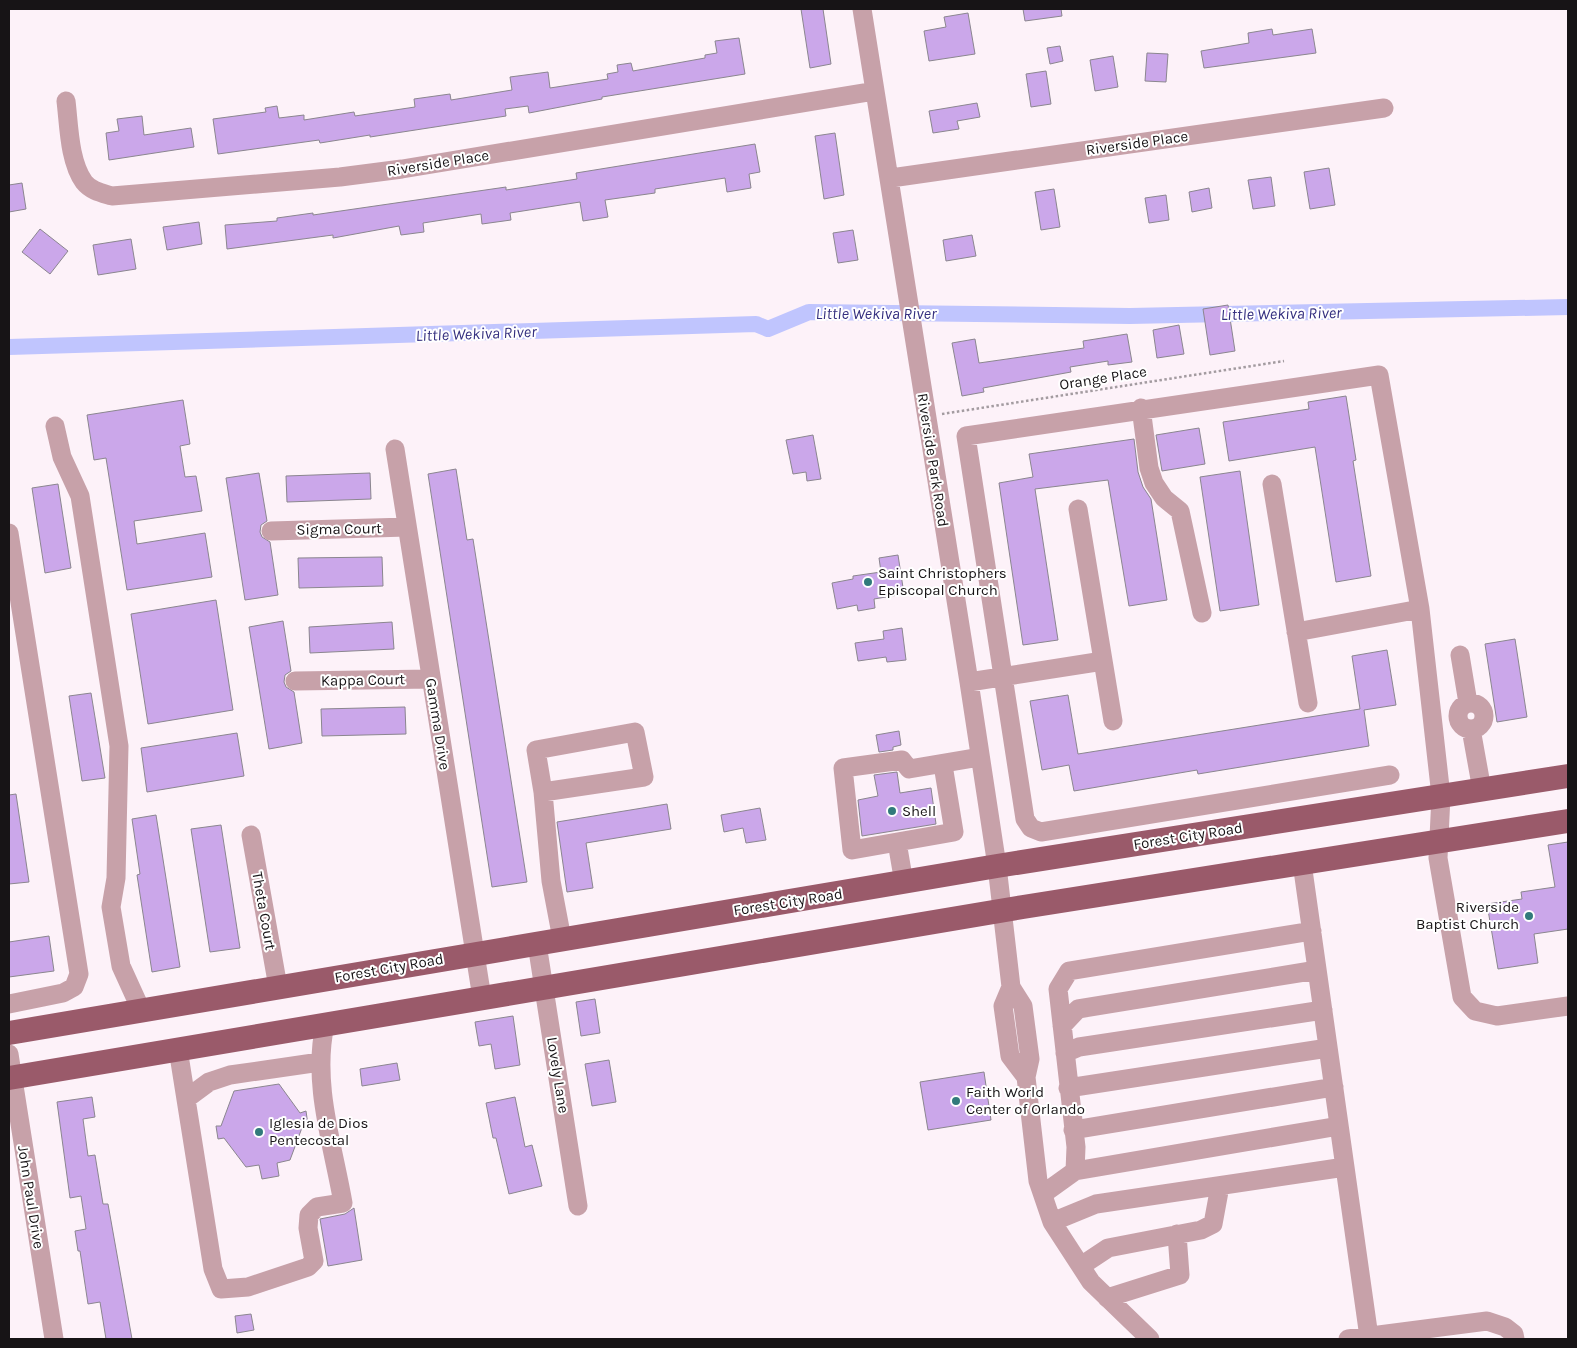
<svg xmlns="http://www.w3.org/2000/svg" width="1577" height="1348" font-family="Karla,sans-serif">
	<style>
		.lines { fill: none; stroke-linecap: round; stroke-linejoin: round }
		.canal { stroke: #c0c5fe; stroke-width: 16 }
		.building { fill: #cba7ea; stroke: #8b868f }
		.path { stroke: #a39ba0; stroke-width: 2.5; stroke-dasharray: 2.5 2.5; stroke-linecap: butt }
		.minor { stroke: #c7a1a9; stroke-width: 19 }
		.major { stroke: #9a5a6a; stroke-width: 24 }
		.poi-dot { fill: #317a7b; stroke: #fff; stroke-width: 2 }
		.labels { text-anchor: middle; stroke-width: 4; stroke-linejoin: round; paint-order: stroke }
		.street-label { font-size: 15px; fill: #171416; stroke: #fff }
		.poi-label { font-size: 15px; fill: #171416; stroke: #fff; text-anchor: start }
		.water-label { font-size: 16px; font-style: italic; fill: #342f7f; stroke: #fff }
	</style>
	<rect width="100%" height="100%" fill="#fdf2f9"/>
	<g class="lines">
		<path class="canal" d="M9,347L756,324L768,329L809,312L1130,316L1568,307"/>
	</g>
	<path class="building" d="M801,9H823L831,64L810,68Z
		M1023,9H1061L1062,16L1025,21Z
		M968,13L975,54L929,61L924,31L946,27L944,17Z
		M1272,29L1273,35L1312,29L1316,53L1204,68L1201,51L1249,43L1248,33Z
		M739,38L745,74L602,97V99L529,113L528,106L505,109L506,116L370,137V135L320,143L319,140L218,154L213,119L266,112L265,108L277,106L279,118L304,115V120L354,112L355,116L415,107L414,99L450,94L451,100L512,90L510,77L548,72L550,88L608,79L607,74L618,72L617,65L631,63L633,71L705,58V55L717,53L715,41Z
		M1060,46L1063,61L1050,64L1047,48Z
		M1147,53L1168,54L1166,82L1145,81Z
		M1113,56L1118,87L1095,91L1090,60Z
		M1046,71L1051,104L1031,107L1026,74Z
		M977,103L980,117L957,121L959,129L933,133L929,111Z
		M142,116L144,135L191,128L194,147L109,160L106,133L119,131L117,119Z
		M835,133L844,195L824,199L815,136Z
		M755,144L760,172L749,174L751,188L727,192L725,178L655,189V193L605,200L608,217L583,221L580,202L510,213L511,220L482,224L481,214L423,223L424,232L401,235L399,226L333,238V235L227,249L225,225L277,221V218L313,213V215L506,187V190L577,179L576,173Z
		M1329,168L1335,205L1310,209L1304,172Z
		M1271,177L1275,206L1253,209L1248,180Z
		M22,183L26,209L9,212V185Z
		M1209,188L1212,208L1192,212L1189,192Z
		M1054,189L1060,227L1041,230L1035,192Z
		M1166,195L1169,220L1149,223L1145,198Z
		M199,222L202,244L167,250L163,227Z
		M40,229L68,251L50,274L22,252Z
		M853,230L858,260L838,263L833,233Z
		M972,235L976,256L946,261L943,240Z
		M131,239L136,269L98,275L93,245Z
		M1228,305L1235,351L1210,355L1203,309Z
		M1179,325L1184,354L1157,358L1153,330Z
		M1127,334L1132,362L1108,365V361L1070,367L1071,372L983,388L984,392L962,396L952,343L975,339L979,363L1084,348L1083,341Z
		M1346,396L1356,460L1353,461L1371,576L1336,582L1315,447L1229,461L1223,422L1309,409L1308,402Z
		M183,400L190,444L180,446L185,477L196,476L202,511L134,521L137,544L205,533L212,577L127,590L106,458L94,460L87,415Z
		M1199,428L1205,464L1162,471L1156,435Z
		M813,435L821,479L807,481L806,472L793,474L786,440Z
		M1134,439L1138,472L1143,487L1151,499L1167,600L1129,606L1108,480L1035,489L1058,640L1023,645L999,483L1033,477L1029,454Z
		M456,469L467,540L473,539L527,882L492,887L428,474Z
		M1240,471L1259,605L1220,611L1200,477Z
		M259,473L267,521L261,525L260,532L262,537L270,542L278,595L245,600L226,478Z
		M370,473L371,499L287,502L286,476Z
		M58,484L71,568L45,573L32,488Z
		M898,555L904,594L874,599L875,608L858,611L857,605L837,609L832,583L853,579V576L881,572L879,558Z
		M382,557L383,586L299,588L298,558Z
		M216,600L233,710L148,724L131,614Z
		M283,621L291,671L285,675L284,682L286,687L294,692L302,743L269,749L249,627Z
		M392,622L394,649L310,653L309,627Z
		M902,628L906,660L887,662L886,657L858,661L855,643L884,639L883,631Z
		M1515,639L1527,717L1497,722L1485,644Z
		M1387,650L1396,705L1364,710L1369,746L1198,774L1197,770L1074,791L1069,765L1042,770L1030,701L1068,695L1078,754L1360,709L1352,656Z
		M91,693L105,778L82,781L69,696Z
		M405,707L406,734L322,736L321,709Z
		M899,731L901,745L893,747V750L879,752L876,735Z
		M237,733L244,776L147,792L141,748Z
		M897,772L900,793L931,788L936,824L862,836L858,800L878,796L874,775Z
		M16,794L29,882L9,884V795Z
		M667,804L671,829L586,843L593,888L567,892L557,822Z
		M760,808L766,840L746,843L743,828L724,832L721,815Z
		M156,815L180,967L152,972L137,875L140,874L132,819Z
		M221,825L240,948L210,952L191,829Z
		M1568,842V929L1534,934L1538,963L1498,969L1487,904L1522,899L1521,892L1555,887L1548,845Z
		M49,936L54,971L9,977V942Z
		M595,999L600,1033L581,1036L576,1002Z
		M513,1016L520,1065L495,1069L491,1044L479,1046L475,1022Z
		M609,1060L616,1102L592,1106L585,1064Z
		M397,1063L400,1080L362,1086L360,1069Z
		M984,1072L991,1120L928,1130L920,1082Z
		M279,1084L300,1113L306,1111L308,1125H303L290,1160L277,1163L279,1176L262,1179L259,1165L246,1167L224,1138L218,1139L216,1126H221L234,1091Z
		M92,1097L95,1117L83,1119L88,1156L95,1155L103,1204H108L132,1339H106L100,1302L88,1304L80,1251H78L75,1231L86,1229L81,1196L70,1198L57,1102Z
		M515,1097L525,1147L532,1145L542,1186L509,1194L496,1138H493L486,1103Z
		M354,1208L362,1260L328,1266L320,1219L345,1214Z
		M251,1314L254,1330L237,1333L235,1316Z"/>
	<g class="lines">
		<path class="path" d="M942,414L1284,361"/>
		<path class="minor" d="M862,9L969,682L997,866L1011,987L1023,1006L1030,1059L1026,1077L1038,1181L1052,1222L1091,1282L1150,1339
			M66,101C69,125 69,161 84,182C91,191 102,193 112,196L340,177L402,169L875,91
			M891,178L1384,108
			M1141,408L1149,468L1154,483L1164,498L1180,511L1202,613
			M55,426L62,457L80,496L119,746L116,878L111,907L121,966L141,1010
			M395,449L482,998
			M1272,484L1308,703
			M1078,509L1113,721
			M271,531L407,527
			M9,533L79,974L74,987L63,993L9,1004
			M1296,632L1420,609
			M1460,655L1468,703
			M295,681L431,679
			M969,682L1103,661
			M1458 716a13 13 0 1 1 26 0a13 13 0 1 1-26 0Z
			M1471,729L1482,790
			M943,765L954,832L852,850L843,768L902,760L909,769L980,757
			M1390,775L1041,832L1031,828L1025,819L966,436L1379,375L1420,609L1441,796L1438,858L1462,997L1475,1011L1497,1016L1568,1006
			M543,792L644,777L635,732L536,750L543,792L551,881L562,939
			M251,835L278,987
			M897,842L904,883
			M1302,863L1369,1337
			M537,944L578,1206
			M1011,987L1003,1006L1010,1056L1026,1077
			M1062,1026L1078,1009L1317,970
			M178,1049L213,1269L221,1289L248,1287L308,1267L314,1261L308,1228L309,1215L317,1207L343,1203C333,1145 312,1083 325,1025
			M1065,1053L1079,1047L1323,1010
			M9,1054L54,1339
			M1068,1088L1328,1048
			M186,1099L209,1082L230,1075L320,1062
			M1073,1130L1334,1087
			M1075,1171L1339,1126
			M1043,1194L1075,1171L1076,1147L1058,989L1069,971L1312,931
			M1052,1222L1096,1204L1345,1167
			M1081,1266L1108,1248L1201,1230L1213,1224L1220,1186
			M1107,1298L1180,1275L1177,1234
			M1348,1339L1487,1321L1505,1327L1514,1334L1515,1339"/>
		<path class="major" d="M9,1033L997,866L1568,776
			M9,1078L1023,907L1568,821"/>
	</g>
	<g class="poi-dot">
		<circle cx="868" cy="582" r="5"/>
		<circle cx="892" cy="811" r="5"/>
		<circle cx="1529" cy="916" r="5"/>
		<circle cx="956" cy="1101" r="5"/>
		<circle cx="259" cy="1132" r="5"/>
	</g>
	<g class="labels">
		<g class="street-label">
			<text transform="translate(1137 143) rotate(-8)" y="5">Riverside Place</text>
			<text transform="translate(438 163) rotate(-9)" y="5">Riverside Place</text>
			<text transform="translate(1103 378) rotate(-9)" y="5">Orange Place</text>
			<text transform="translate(933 460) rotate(81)" y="5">Riverside Park Road</text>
			<text transform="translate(339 529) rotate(-1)" y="5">Sigma Court</text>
			<text transform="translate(363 680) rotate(-1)" y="5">Kappa Court</text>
			<text transform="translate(438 724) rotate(81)" y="5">Gamma Drive</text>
			<text transform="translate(1188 836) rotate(-9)" y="5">Forest City Road</text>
			<text transform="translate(788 902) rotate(-9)" y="5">Forest City Road</text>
			<text transform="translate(264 911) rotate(80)" y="5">Theta Court</text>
			<text transform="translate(389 968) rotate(-10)" y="5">Forest City Road</text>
			<text transform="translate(558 1075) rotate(81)" y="5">Lovely Lane</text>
			<text transform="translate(31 1197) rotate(81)" y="5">John Paul Drive</text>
		</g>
		<g class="poi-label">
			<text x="878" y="578">Saint Christophers<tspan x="878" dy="17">Episcopal Church</tspan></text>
			<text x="902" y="816">Shell</text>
			<text x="1519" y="912" text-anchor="end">Riverside<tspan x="1519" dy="17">Baptist Church</tspan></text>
			<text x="966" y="1097">Faith World<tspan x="966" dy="17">Center of Orlando</tspan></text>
			<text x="269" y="1128">Iglesia de Dios<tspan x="269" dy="17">Pentecostal</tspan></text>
		</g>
		<g class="water-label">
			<text x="876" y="319">Little Wekiva River</text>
			<text transform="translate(1281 313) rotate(-1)" y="6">Little Wekiva River</text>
			<text transform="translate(476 333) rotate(-2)" y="6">Little Wekiva River</text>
		</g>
	</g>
	<rect width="1577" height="1348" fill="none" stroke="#171416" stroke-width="20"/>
</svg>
